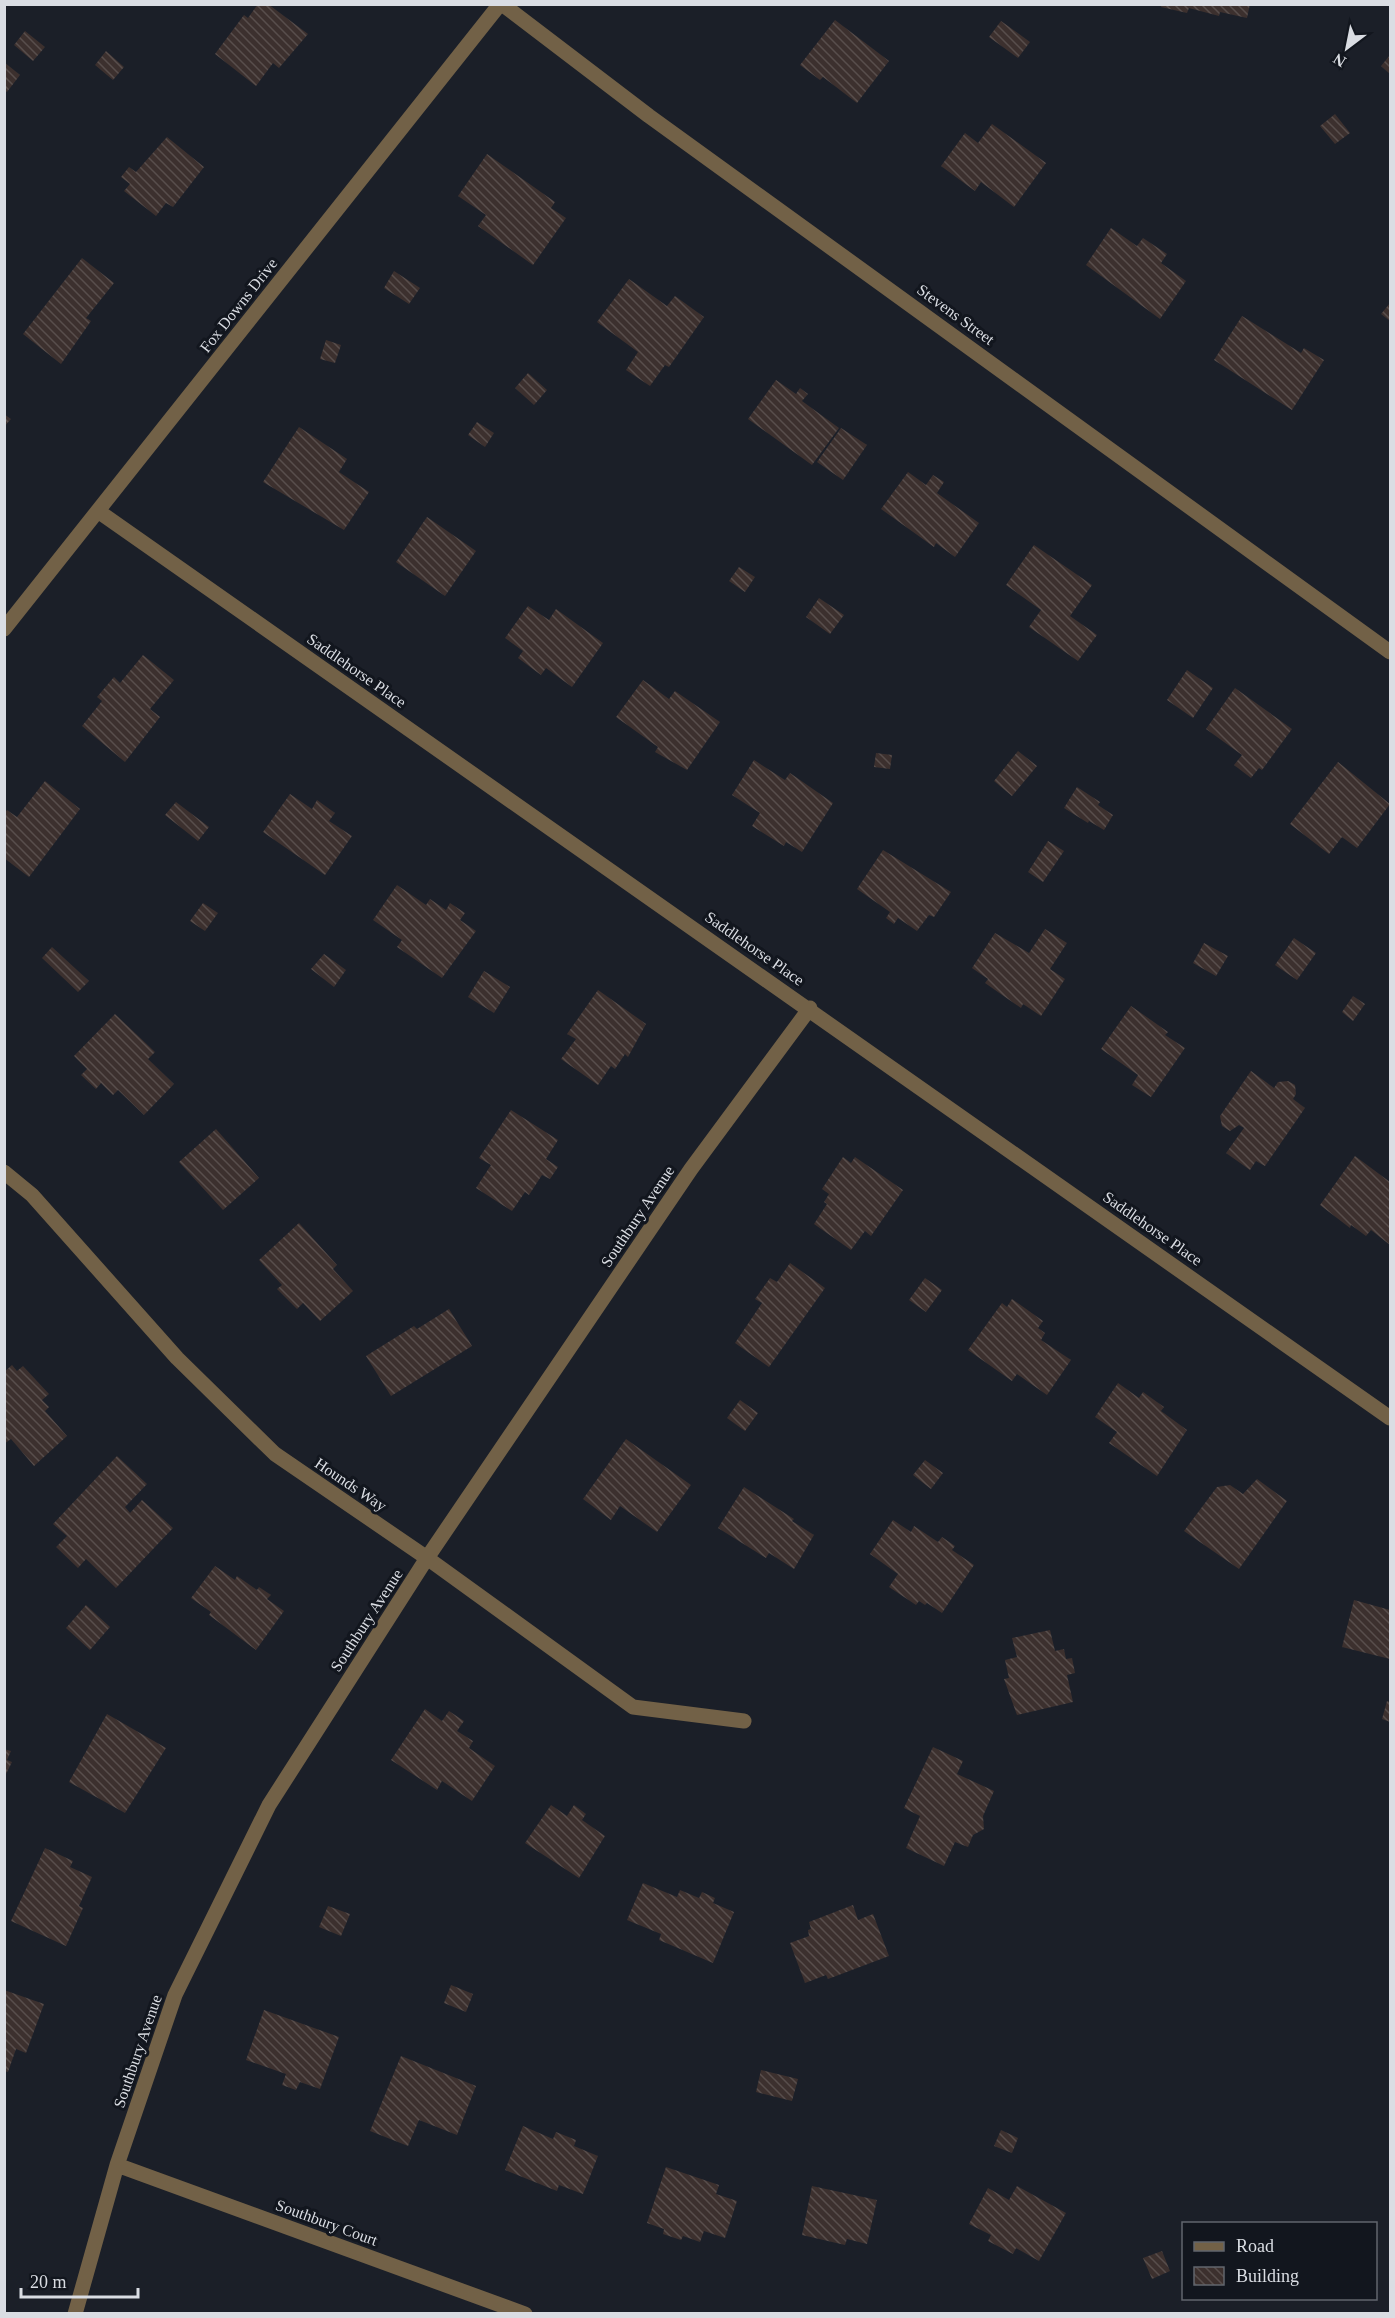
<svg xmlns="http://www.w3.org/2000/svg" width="1395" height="2318" font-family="Georgia,serif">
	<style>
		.building { fill: url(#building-back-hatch) }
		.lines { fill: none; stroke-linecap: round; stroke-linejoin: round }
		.minor { stroke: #726147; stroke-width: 15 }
		.labels { text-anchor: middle; stroke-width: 6; stroke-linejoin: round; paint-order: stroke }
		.street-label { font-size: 16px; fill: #dadde3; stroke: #12161e }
	</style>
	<defs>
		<pattern id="building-back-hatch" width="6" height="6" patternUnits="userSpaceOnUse" patternTransform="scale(1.5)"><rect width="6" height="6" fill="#3c302e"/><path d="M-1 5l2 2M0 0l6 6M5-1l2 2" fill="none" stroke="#584e4c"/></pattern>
	</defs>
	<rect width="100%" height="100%" fill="#1b1f28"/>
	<path class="building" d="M258,4H268L308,34L279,68L273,63L256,86L215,54L244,15L248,18Z
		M1162,4H1250L1247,18L1220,12L1219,16L1189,8L1187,13L1161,7Z
		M835,20L889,61L857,103L823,77L820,80L800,65Z
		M1001,21L1030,42L1018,58L989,37Z
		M25,31L45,47L33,61L14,45Z
		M106,51L124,67L113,80L95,65Z
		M1390,55V74L1381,66Z
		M4,62L20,75L7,92L4,90Z
		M1335,114L1350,133L1335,144L1320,126Z
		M992,124L1046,163L1014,207L981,182L975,191L941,166L965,133L978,143Z
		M167,137L204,167L173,207L166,203L156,216L124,191L130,184L121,177L129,167L136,172Z
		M487,154L555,202L551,208L566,218L533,265L478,226L486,215L458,196Z
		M1111,228L1137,246L1143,238L1167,254L1161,263L1186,281L1160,319L1086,265Z
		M82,258L114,283L86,318L91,321L61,364L23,334Z
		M394,271L420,288L409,304L384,288Z
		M629,279L667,306L675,296L704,317L669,367L665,365L650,386L626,370L638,352L597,322Z
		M1390,303V321L1381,314Z
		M1242,316L1301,353L1304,348L1324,360L1292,410L1214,360Z
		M326,340L341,345L335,363L320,359Z
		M528,373L547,390L534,405L515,388Z
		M776,380L796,394L800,388L808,394L802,401L839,428L812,465L748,419Z
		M4,414L11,419L4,427Z
		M477,422L494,433L485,447L468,435Z
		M299,427L347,459L339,472L369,492L344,530L263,482Z
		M841,428L867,445L843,480L817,462Z
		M908,472L926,485L933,475L944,482L937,493L979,523L955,557L936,543L934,547L881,509Z
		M427,517L476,551L445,596L396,562Z
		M1034,545L1092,585L1070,616L1097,635L1078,661L1029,627L1041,610L1006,585Z
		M739,567L755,577L745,592L729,581Z
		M819,598L844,615L830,634L806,617Z
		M528,606L549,620L556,609L603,643L572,687L546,668L541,675L518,658L523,651L505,638Z
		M143,655L174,680L150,709L160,717L125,762L82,726L102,701L97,697L114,677L120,683Z
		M1187,670L1213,688L1193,718L1167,700Z
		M643,680L669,699L675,691L720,722L687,770L655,752L658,747L616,717Z
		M1235,688L1292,729L1262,770L1259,768L1251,778L1234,765L1242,755L1206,729Z
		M1018,751L1037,766L1012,796L994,781Z
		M876,753L892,755L890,769L874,767Z
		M754,760L785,780L790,773L833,803L802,852L786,842L784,846L752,826L760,813L732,795Z
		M1338,762L1390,804L1357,848L1342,837L1329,854L1290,824Z
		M45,781L80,809L29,877L4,858V814L7,810L17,817Z
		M1077,787L1100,802L1098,805L1113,815L1104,830L1089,821L1088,823L1064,808Z
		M290,794L312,809L317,800L335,813L329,821L352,836L325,875L263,832Z
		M176,802L209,827L198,841L165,815Z
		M1048,841L1064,851L1043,882L1028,872Z
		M883,850L951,892L934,917L929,915L917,931L898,918L894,924L886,918L890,912L857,889Z
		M397,885L426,905L430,899L446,910L450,903L465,913L460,920L476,931L442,978L397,947L402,940L373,920Z
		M203,903L218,913L205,931L190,921Z
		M1045,929L1067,943L1050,969L1065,979L1041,1016L1023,1004L1021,1008L985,983L988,979L972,968L995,933L1029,953Z
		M1294,938L1316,953L1297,980L1275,965Z
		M1204,943L1228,956L1216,976L1193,963Z
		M52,947L89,981L78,992L42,958Z
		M324,954L346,970L334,987L311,969Z
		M484,971L510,987L494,1013L468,997Z
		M598,990L646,1024L628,1057L625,1054L615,1069L611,1066L598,1085L561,1059L576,1039L567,1034Z
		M1353,996L1365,1004L1353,1021L1342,1012Z
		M1131,1006L1168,1032L1165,1035L1185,1048L1151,1097L1132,1085L1138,1075L1101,1049Z
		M115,1014L155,1052L148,1059L174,1084L144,1115L118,1090L113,1095L101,1083L96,1089L81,1075L87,1069L74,1056Z
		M1251,1071L1274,1088L1278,1082L1288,1081L1295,1085L1296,1094L1293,1099L1305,1108L1265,1166L1256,1161L1250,1170L1226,1153L1244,1128L1239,1125L1230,1131L1222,1126L1220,1116Z
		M511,1110L558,1140L546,1159L558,1167L550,1179L542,1175L529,1195L525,1192L512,1211L476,1188L491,1165L479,1158Z
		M216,1129L259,1178L223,1210L179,1162Z
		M1355,1156L1390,1182V1245L1371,1230L1366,1236L1351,1225L1350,1228L1320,1205Z
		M843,1157L851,1163L855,1157L903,1190L871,1236L865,1231L851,1250L814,1224L827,1204L824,1202L829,1194L822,1189Z
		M299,1223L337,1265L333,1269L353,1291L320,1321L303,1303L297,1309L277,1289L282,1285L259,1260Z
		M790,1263L825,1288L769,1367L735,1343L762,1303L755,1299L770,1278L777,1282Z
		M925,1278L942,1290L926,1312L909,1300Z
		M1012,1299L1043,1321L1038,1328L1045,1333L1041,1340L1071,1360L1047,1395L1017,1374L1012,1381L968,1350L1002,1303L1007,1307Z
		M449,1309L472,1346L391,1396L366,1356L414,1326L417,1329Z
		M12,1365L17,1371L23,1366L49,1394L42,1400L49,1407L45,1411L67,1436L34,1466L11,1439L4,1444V1372Z
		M1118,1383L1139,1398L1143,1392L1164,1407L1161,1411L1187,1430L1157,1476L1109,1443L1117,1432L1095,1417Z
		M740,1400L758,1413L745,1431L727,1418Z
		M626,1439L691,1485L657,1532L620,1506L611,1520L583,1499Z
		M117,1456L147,1484L125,1507L130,1513L142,1500L173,1528L116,1588L86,1559L78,1568L56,1547L67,1536L53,1524Z
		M925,1460L943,1473L931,1489L913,1475Z
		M1257,1479L1287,1501L1239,1569L1184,1531L1217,1487L1230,1485L1243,1494Z
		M744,1487L794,1519L792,1521L814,1535L794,1569L769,1553L766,1558L718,1528Z
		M893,1520L911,1532L914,1526L938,1542L942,1537L955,1546L952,1550L974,1565L942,1613L927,1603L925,1605L919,1601L916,1605L889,1587L898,1574L870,1554Z
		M215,1566L235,1580L237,1576L257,1590L259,1587L271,1595L267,1599L284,1611L256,1650L209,1615L211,1612L191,1598Z
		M1354,1600L1390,1610V1659L1342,1647Z
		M86,1605L110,1627L90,1650L66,1628Z
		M1050,1630L1055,1651L1064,1649L1066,1659L1072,1658L1075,1673L1067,1675L1073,1702L1017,1715L1004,1679L1009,1678L1005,1660L1017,1657L1012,1638Z
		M1387,1701L1390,1702V1722L1382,1719Z
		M425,1709L442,1721L449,1711L464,1721L457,1731L473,1741L469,1748L495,1766L472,1801L442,1781L437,1790L391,1760Z
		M107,1714L166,1748L125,1813L69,1782Z
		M933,1747L963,1761L957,1774L994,1791L983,1816L984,1829L973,1835L968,1847L955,1842L944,1866L906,1848L920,1816L904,1808Z
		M4,1749L11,1751L7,1760L12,1762L6,1774Z
		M551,1805L567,1816L574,1805L586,1814L582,1820L605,1836L579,1878L525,1843Z
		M45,1848L73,1861L70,1867L92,1877L79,1906L83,1908L66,1946L11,1921Z
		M643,1883L677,1897L680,1890L699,1898L702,1892L715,1898L713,1903L734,1912L713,1963L659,1940L661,1934L627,1920Z
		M853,1905L858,1920L873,1914L889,1956L828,1979L826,1975L805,1983L790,1943L809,1936L808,1930L811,1929L809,1922Z
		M328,1906L350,1914L341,1936L319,1927Z
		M451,1985L473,1994L466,2012L444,2003Z
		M4,1990L44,2004L26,2053L16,2049L8,2072L4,2071Z
		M264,2010L339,2037L320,2089L300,2082L296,2090L282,2085L286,2074L246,2060Z
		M401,2056L476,2086L457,2135L419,2120L408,2146L370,2131Z
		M761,2070L798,2079L792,2101L756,2092Z
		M523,2126L553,2139L556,2132L576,2140L574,2146L598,2156L583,2194L559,2185L557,2191L505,2170Z
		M1001,2130L1018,2138L1012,2153L994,2146Z
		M666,2167L719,2185L716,2194L737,2201L725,2238L704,2231L700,2242L683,2236L681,2240L663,2234L664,2229L647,2223Z
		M812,2186L877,2200L867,2244L847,2239L845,2245L802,2235Z
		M1017,2186L1066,2213L1039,2261L1016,2248L1013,2254L988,2241L991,2235L969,2224L988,2188L1009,2200Z
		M1162,2251L1170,2271L1152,2279L1143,2258Z"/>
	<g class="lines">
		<path class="minor" d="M502,4L649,116L1390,652
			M98,511L1390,1418
			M4,629L500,4
			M4,1172L32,1195L177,1358L275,1454L427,1558L633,1707L744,1721
			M117,2165L525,2314
			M75,2314L117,2165L175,1995L269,1805L427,1558L691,1169L810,1008"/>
	</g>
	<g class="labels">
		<g class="street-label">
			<text transform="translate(238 305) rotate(-52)" y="6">Fox Downs Drive</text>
			<text transform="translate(956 314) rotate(36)" y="6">Stevens Street</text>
			<text transform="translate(357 670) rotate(35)" y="6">Saddlehorse Place</text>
			<text transform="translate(755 948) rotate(35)" y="6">Saddlehorse Place</text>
			<text transform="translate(637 1216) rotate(-56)" y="6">Southbury Avenue</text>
			<text transform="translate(1153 1228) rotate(35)" y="6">Saddlehorse Place</text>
			<text transform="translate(351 1484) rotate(34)" y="6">Hounds Way</text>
			<text transform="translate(366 1620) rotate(-57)" y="6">Southbury Avenue</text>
			<text transform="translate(137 2051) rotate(-71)" y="6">Southbury Avenue</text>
			<text transform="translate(327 2222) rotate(20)" y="6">Southbury Court</text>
		</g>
	</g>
	<rect width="1395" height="2318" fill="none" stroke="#dadde3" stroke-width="12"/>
	<rect x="1182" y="2222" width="195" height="78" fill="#12161e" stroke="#62666d" stroke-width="1.5"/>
	<rect x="1194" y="2242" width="30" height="9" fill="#726147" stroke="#62666d" stroke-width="1.5"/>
	<text x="1236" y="2252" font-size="18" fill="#dadde3">Road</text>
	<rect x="1194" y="2267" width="30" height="18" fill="url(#building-back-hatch)" stroke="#62666d" stroke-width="1.5"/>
	<text x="1236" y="2282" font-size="18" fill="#dadde3">Building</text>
	<g transform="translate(1347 48) rotate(212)" stroke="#12161e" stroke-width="4.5" paint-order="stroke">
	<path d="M0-4.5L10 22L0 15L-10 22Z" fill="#dadde3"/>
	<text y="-9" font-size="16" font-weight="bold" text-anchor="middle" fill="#dadde3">N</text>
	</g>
	<path d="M21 2288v9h117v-9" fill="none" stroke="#dadde3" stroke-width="3"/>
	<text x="30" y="2288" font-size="18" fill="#dadde3" stroke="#12161e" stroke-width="4.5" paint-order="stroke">20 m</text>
</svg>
